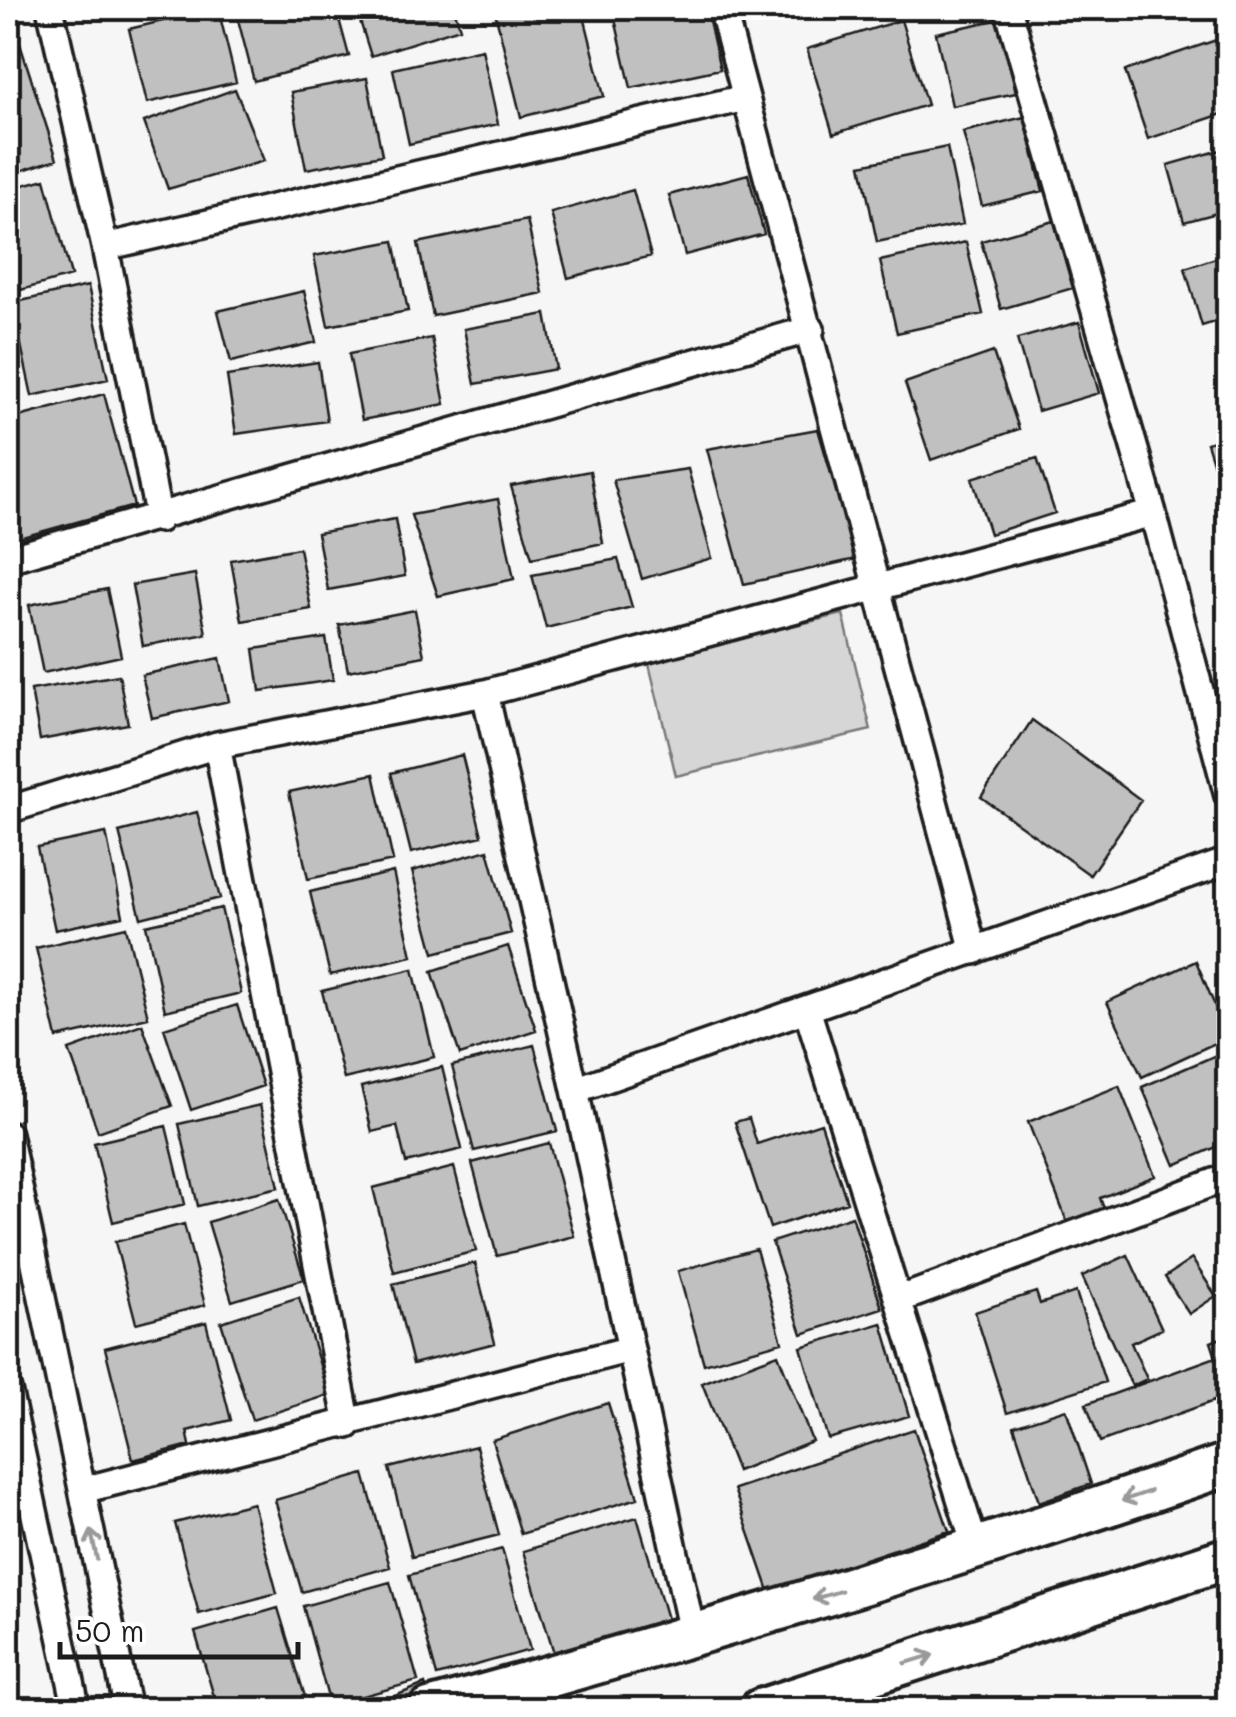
<svg xmlns="http://www.w3.org/2000/svg" width="1236" height="1717" font-family="Mali,sans-serif">
	<style>
		.green { fill: #d6d6d6; stroke: #797979; stroke-width: 2.5 }
		.building { fill: #c0c0c0; stroke: #1c1c1c; stroke-width: 2.5 }
		.lines { fill: none; stroke-linecap: round; stroke-linejoin: round }
		.minor-casing { stroke: #1c1c1c; stroke-width: 32 }
		.primary-casing { stroke: #1c1c1c; stroke-width: 48 }
		.minor { stroke: #fff; stroke-width: 25 }
		.primary { stroke: #fff; stroke-width: 40 }
		.oneway { stroke: #999 }
	</style>
	<rect width="100%" height="100%" fill="#f6f6f6"/>
	<filter id="ink" filterUnits="userSpaceOnUse"><feTurbulence type="fractalNoise" baseFrequency=".01" numOctaves="2"/><feDisplacementMap in="SourceGraphic" scale="20" xChannelSelector="R" yChannelSelector="G"/><feConvolveMatrix kernelMatrix="1 2 1 2 8 2 1 2 1" color-interpolation-filters="sRGB"/></filter>
	<g filter="url(#ink)">
		<path class="green" d="M843,614L871,730L676,776L648,660Z"/>
		<path class="building" d="M218,8L236,82L147,103L129,29Z
			M235,8H336L349,56L254,81Z
			M356,8H454L460,28L371,56Z
			M494,8H582L604,96L521,117Z
			M667,8H706L720,69L631,88L615,19Z
			M1001,19L1016,93L952,106L936,33Z
			M901,20L927,105L833,134L807,49Z
			M1228,36V112L1148,139L1125,71Z
			M20,44L57,159L8,175V48Z
			M482,49L498,124L409,144L393,69Z
			M367,78L382,155L306,169L291,92Z
			M235,89L264,161L168,189L144,122Z
			M1024,117L1043,191L982,206L963,132Z
			M947,147L963,224L877,242L861,165Z
			M1228,148V210L1184,222L1168,165Z
			M748,174L764,234L685,255L669,195Z
			M45,179L71,276L21,290L17,276L8,279V189Z
			M633,190L651,256L568,278L551,213Z
			M527,220L543,293L433,316L418,243Z
			M1054,221L1073,288L1001,309L981,241Z
			M394,241L408,311L328,326L314,256Z
			M966,242L983,314L897,333L880,261Z
			M1228,254V318L1202,326L1185,268Z
			M88,286L108,379L32,396L12,303Z
			M304,291L316,342L231,362L218,311Z
			M546,314L556,369L475,384L464,329Z
			M1079,322L1099,393L1038,411L1017,339Z
			M432,338L445,404L362,420L349,354Z
			M993,352L1019,429L931,460L905,383Z
			M318,362L327,421L236,434L227,376Z
			M104,394L134,506L8,541V420Z
			M818,429L856,559L744,584L707,449Z
			M1228,436V510L1207,443Z
			M1037,458L1055,513L990,534L972,478Z
			M688,469L712,558L642,579L613,480Z
			M590,471L603,543L532,558L511,486Z
			M498,499L514,579L438,596L411,515Z
			M395,519L405,576L328,590L317,533Z
			M299,548L311,609L242,621L231,560Z
			M618,559L632,607L546,628L532,575Z
			M195,574L206,634L143,646L132,585Z
			M107,589L121,656L43,673L29,605Z
			M415,610L424,656L348,671L339,625Z
			M326,638L333,680L260,691L254,649Z
			M220,658L229,701L152,718L142,675Z
			M119,675L128,724L40,740L31,690Z
			M1032,720L1141,800L1090,875L981,797Z
			M462,755L482,836L411,853L391,773Z
			M374,774L393,861L308,879L289,792Z
			M197,812L220,898L141,918L119,832Z
			M106,833L123,916L55,930L37,847Z
			M488,850L511,933L434,953L412,871Z
			M393,872L412,956L330,975L310,892Z
			M221,908L241,993L165,1011L146,925Z
			M126,927L148,1017L57,1038L36,948Z
			M508,946L536,1030L460,1055L432,971Z
			M1196,961L1228,1037L1142,1077L1107,1002Z
			M413,969L434,1057L344,1079L322,991Z
			M237,1005L263,1086L191,1110L164,1028Z
			M142,1024L172,1106L98,1132L69,1050Z
			M534,1045L557,1131L474,1151L452,1066Z
			M1228,1050V1142L1175,1165L1142,1087Z
			M442,1067L462,1149L406,1163L397,1126L372,1132L361,1087Z
			M1119,1086L1155,1176L1100,1198L1106,1214L1070,1229L1028,1122Z
			M260,1105L279,1187L198,1206L179,1124Z
			M749,1118L757,1144L821,1123L847,1202L770,1228L735,1122Z
			M166,1126L185,1204L113,1222L94,1143Z
			M549,1143L574,1236L497,1256L472,1163Z
			M454,1167L476,1251L394,1272L373,1188Z
			M279,1199L304,1279L232,1301L208,1222Z
			M852,1216L882,1308L802,1334L772,1242Z
			M184,1224L205,1305L136,1323L115,1242Z
			M756,1249L782,1342L704,1364L678,1271Z
			M1128,1255L1162,1329L1131,1343L1147,1379L1132,1386L1082,1276Z
			M1192,1259L1216,1296L1189,1314L1165,1277Z
			M475,1263L495,1343L413,1364L393,1284Z
			M1036,1292L1040,1304L1076,1292L1105,1382L1007,1413L975,1312Z
			M299,1297L329,1395L252,1420L221,1322Z
			M206,1322L231,1420L187,1431L190,1445L133,1460L105,1348Z
			M882,1323L909,1416L828,1439L801,1347Z
			M1228,1335V1396L1100,1442L1086,1404L1216,1357L1211,1342Z
			M778,1354L812,1441L737,1471L702,1383Z
			M608,1403L638,1498L521,1534L492,1440Z
			M1066,1409L1091,1484L1039,1502L1014,1426Z
			M914,1429L949,1531L769,1591L734,1489Z
			M476,1446L499,1535L412,1557L389,1468Z
			M364,1474L390,1567L302,1592L275,1500Z
			M253,1503L277,1593L199,1614L175,1523Z
			M637,1517L667,1619L554,1653L523,1551Z
			M502,1549L530,1650L437,1676L409,1575Z
			M390,1582L418,1681L330,1705L303,1606Z
			M278,1608L309,1710H218L195,1632Z
			M425,1684L430,1700L401,1710H360Z"/>
		<g class="lines">
			<g class="minor-casing">
				<path id="minor" d="M50,8L105,247L159,519
					M722,8L974,951
					M105,247L745,98
					M1153,513L1228,796
					M8,559L811,329
					M485,693L575,1090
					M217,745L348,1425
					M8,810L217,745L485,693L1153,513L1008,8
					M807,1009L976,1549
					M8,1134L128,1710
					M898,1300L1228,1177
					M8,1390L77,1710
					M83,1490L631,1349
					M693,1637L575,1090L1228,861"/>
			</g>
			<g class="primary-casing">
				<path id="primary" d="M429,1710C698,1636 965,1556 1228,1464
					M760,1710L1228,1558"/>
			</g>
			<use href="#minor" class="minor"/>
			<use href="#primary" class="primary"/>
		</g>
		<defs><path id="oneway-shaft" d="M-6 0H5M1.5-3L5.5 0L1.5 3" fill="none" stroke-width="1.6" stroke-linecap="round" stroke-linejoin="round" transform="scale(2.5)"/></defs>
		<g class="oneway">
			<use href="#oneway-shaft" transform="translate(1136 1496) rotate(161)"/>
			<use href="#oneway-shaft" transform="translate(94 1545) rotate(-102)"/>
			<use href="#oneway-shaft" transform="translate(827 1595) rotate(163)"/>
			<use href="#oneway-shaft" transform="translate(919 1659) rotate(-17)"/>
		</g>
	</g>
	<rect width="1236" height="1717" fill="none" stroke="#fff" stroke-width="40"/>
	<rect x="20" y="20" width="1196" height="1677" fill="none" stroke="#1c1c1c" stroke-width="4" filter="url(#ink)"/>
	<path d="M60 1642v15h238v-15" fill="none" stroke="#1c1c1c" stroke-width="5"/>
	<text x="75" y="1642" font-size="30" fill="#1c1c1c" stroke="#ffffff" stroke-width="8" paint-order="stroke">50 m</text>
</svg>
